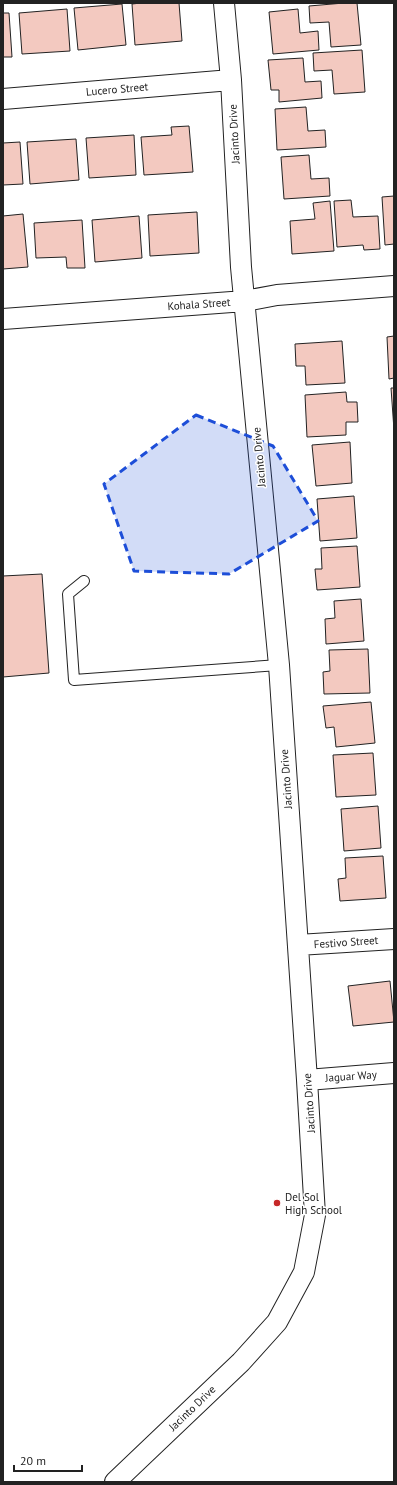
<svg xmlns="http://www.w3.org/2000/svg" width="397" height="1485" font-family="'PT Sans',sans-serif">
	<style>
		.building { fill: #f3c9c0; stroke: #222 }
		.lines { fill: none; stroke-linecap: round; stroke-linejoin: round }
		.service-casing { stroke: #222; stroke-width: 12 }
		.minor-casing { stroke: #222; stroke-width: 22 }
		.service { stroke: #fff; stroke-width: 10 }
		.minor { stroke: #fff; stroke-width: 20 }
		.marked { fill: #1d4ed8; fill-opacity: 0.2; stroke: #1d4ed8; stroke-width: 3; stroke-dasharray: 8 5; stroke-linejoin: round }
		.poi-dot { fill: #c62828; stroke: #fff; stroke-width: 1.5 }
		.labels { text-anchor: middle; stroke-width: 3; stroke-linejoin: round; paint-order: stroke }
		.street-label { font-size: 11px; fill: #222; stroke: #fff }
		.poi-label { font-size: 11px; fill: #222; stroke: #fff; text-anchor: start }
	</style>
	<rect width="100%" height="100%" fill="#fff"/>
	<path class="building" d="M141,3H179L182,41L135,45L132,4Z
		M344,3H357L361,45L331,47L329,22L310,23L309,6Z
		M122,4L126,45L78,50L74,8Z
		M67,9L70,51L22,54L19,13Z
		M298,9L300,33L318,31L319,50L273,54L269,12Z
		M3,13H9L12,57H3Z
		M362,50L365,92L334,94L332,70L314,71L313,53Z
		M303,58L305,82L321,81L322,98L279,102V90H271L268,60Z
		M306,107L308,131L325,130L326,147L277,150L275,109Z
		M189,126L193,172L144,175L141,137L172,135L171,127Z
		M134,135L136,175L89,178L86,138Z
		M76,139L79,180L30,184L27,142Z
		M20,142L23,184L3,185V143Z
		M309,155L311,179L329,178L330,196L284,199L281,157Z
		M394,196V244L385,245L382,197Z
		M351,200L353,217L378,216L380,249L364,250L363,245L337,247L334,201Z
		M330,201L334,251L292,254L290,221L315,219L313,203Z
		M197,212L199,253L150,256L148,215Z
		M23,214L28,267L3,269V216Z
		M139,216L142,258L95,262L92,220Z
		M82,220L85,268H67L66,257L36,258L34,223Z
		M394,336V378L389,379L387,337Z
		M342,341L345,383L306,385L305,366H296L295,344Z
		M391,388H394V430Z
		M346,392L347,402H357L358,422H346V435L307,437L305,395Z
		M350,442L352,483L316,486L312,445Z
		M354,496L357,538L320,541L317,499Z
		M357,546L360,587L317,590L315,569H322L321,548Z
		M42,574L49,673L3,677V576Z
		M361,599L364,641L326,644L325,619L335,618L334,601Z
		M368,649L370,693L324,694L323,672L330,671L329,650Z
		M371,702L375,743L336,747L334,727L326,728L323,706Z
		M373,753L376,795L336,797L333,755Z
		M378,806L381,848L344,851L341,809Z
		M383,856L386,898L340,901L338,879L346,878L345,858Z
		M390,981L394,1022L353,1026L348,986Z"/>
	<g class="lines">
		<g class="service-casing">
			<path id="service" d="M84,581L68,594L74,680L279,665"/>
		</g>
		<g class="minor-casing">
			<path id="minor" d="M3,99L231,80
				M3,319L245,301L277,295L394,286
				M298,945L394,939
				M307,1080L394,1073
				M115,1482L241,1362L277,1322L304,1272L315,1215L307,1080L279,665L241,267L231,80L224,3"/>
		</g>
		<use href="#service" class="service"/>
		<use href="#minor" class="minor"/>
	</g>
	<path class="marked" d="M196,415L273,446L318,521L229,574L134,571L104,484Z"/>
	<circle class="poi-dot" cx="277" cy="1203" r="4"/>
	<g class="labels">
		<g class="street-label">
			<text transform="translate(117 89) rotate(-5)" y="4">Lucero Street</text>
			<text transform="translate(234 134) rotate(-93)" y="4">Jacinto Drive</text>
			<text transform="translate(199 304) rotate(-4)" y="4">Kohala Street</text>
			<text transform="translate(259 457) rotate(-95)" y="4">Jacinto Drive</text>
			<text transform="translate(286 779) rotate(-94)" y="4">Jacinto Drive</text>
			<text transform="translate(346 942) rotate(-4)" y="4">Festivo Street</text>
			<text transform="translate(351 1076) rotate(-4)" y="4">Jaguar Way</text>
			<text transform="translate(309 1103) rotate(-94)" y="4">Jacinto Drive</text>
			<text transform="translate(192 1408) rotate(-44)" y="4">Jacinto Drive</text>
		</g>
		<g class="poi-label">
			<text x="285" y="1201">Del Sol<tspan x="285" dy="13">High School</tspan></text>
		</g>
	</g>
	<rect width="397" height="1485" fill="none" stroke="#222222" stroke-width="8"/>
	<path d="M14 1465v6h68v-6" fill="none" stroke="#222222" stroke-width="2"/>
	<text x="20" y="1465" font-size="12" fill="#222222" stroke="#ffffff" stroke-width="3" paint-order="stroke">20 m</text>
</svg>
